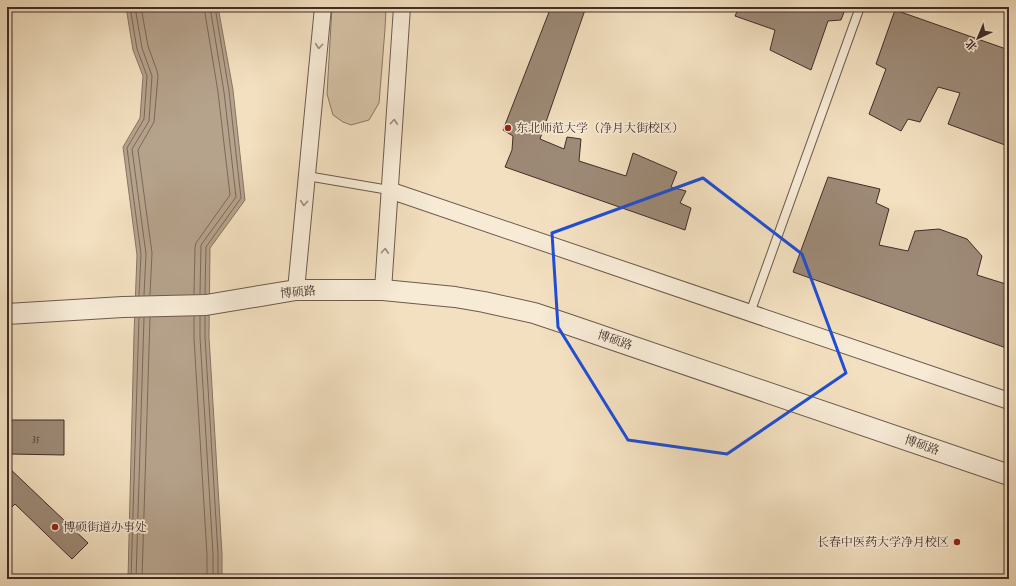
<svg xmlns="http://www.w3.org/2000/svg" width="1016" height="586" font-family="'IM FELL English','Noto Serif SC',serif">
	<style>
		.green { fill: #d5c2a6; stroke: #8a7866 }
		.water { fill: #b6a38c; stroke: #877464 }
		.lines { fill: none; stroke-linecap: round; stroke-linejoin: round }
		.shore { stroke: #7b685a; stroke-width: 1 }
		.building { fill: #9d8a77; stroke: #402d27 }
		.service-casing { stroke: #6d5a4d; stroke-width: 10 }
		.minor-casing { stroke: #6d5a4d; stroke-width: 18 }
		.tertiary-casing { stroke: #6d5a4d; stroke-width: 22 }
		.service { stroke: #f7ebd6; stroke-width: 8 }
		.minor { stroke: #f7ebd6; stroke-width: 16 }
		.tertiary { stroke: #f7ebd6; stroke-width: 20 }
		.oneway { stroke: #9c8c7e }
		.marked { fill: none; stroke: #1d4ed8; stroke-width: 3; stroke-linejoin: round }
		.poi-dot { fill: #8f2418; stroke: #f7ebd6; stroke-width: 1.5 }
		.labels { text-anchor: middle; stroke-width: 3.5; stroke-linejoin: round; paint-order: stroke }
		.number-label { font-size: 10px; fill: #57443b }
		.poi-label { font-size: 12px; fill: #402d27; stroke: #f7ebd6; text-anchor: start }
		.street-label { font-size: 12px; fill: #402d27; stroke: #f7ebd6 }
	</style>
	<rect width="100%" height="100%" fill="#f3e0c0"/>
	<filter id="stains"><feTurbulence type="fractalNoise" baseFrequency=".005" numOctaves="4"/><feColorMatrix values="0 0 0 0 .2 0 0 0 0 .09 0 0 0 0 .02 0 0 0 .5 -.17"/></filter>
	<radialGradient id="worn" r=".72"><stop offset=".6" stop-color="#630" stop-opacity="0"/><stop offset="1" stop-color="#630" stop-opacity=".3"/></radialGradient>
	<path class="green" d="M332,7H386L385,29L379,103L369,120L351,125L343,122L333,115L327,94Z"/>
	<path class="water" d="M126,7H218L233,90L245,200L210,248L209,337L222,554V579H128L134,334L137,255L123,147L140,118L143,76L133,50Z"/>
	<g class="lines">
		<path class="shore" d="M130,7L137,49L147,76L144,119L127,148L141,254L139,296
			M135,7L142,48L152,76L149,121L132,149L146,254L144,295
			M141,7L148,46L157,71L158,76L154,122L138,150L152,253L150,295
			M194,294L195,248L196,243L230,195L218,92L204,7
			M200,294L201,245L236,197L224,92L210,7
			M205,294L206,247L241,198L229,91L215,7
			M194,316V338L207,555V579
			M200,316V337L213,554V579
			M205,316V337L218,554V579
			M131,579L139,318
			M136,579L144,318
			M142,579L150,317"/>
	</g>
	<path class="building" d="M551,7H586L540,139L564,149L567,137L581,139L579,161L626,176L633,153L677,172L671,187L686,191L680,203L691,208L685,230L505,167L512,150L513,136L503,130Z
		M739,7H846L841,20L828,21L811,70L770,50L775,30L735,16Z
		M895,10L1009,50V137L1005,145L948,124L960,93L938,87L920,122L908,119L901,131L869,114L886,69L876,64Z
		M828,177L880,189L876,203L889,209L879,245L908,251L915,231L939,229L967,239L982,256L977,275L1009,285V349L793,272Z
		M7,420H64V455L10,454L7,458Z
		M7,466L88,543L72,559L15,504L8,511L7,510Z"/>
	<g class="lines">
		<g class="service-casing">
			<path id="service" d="M307,176L389,190
				M750,313L860,7"/>
		</g>
		<g class="minor-casing">
			<path id="minor" d="M389,190L1009,401
				M296,290L323,7
				M383,290L402,7"/>
		</g>
		<g class="tertiary-casing">
			<path id="tertiary" d="M7,314L123,307L206,305L296,290H383L455,297L484,302L534,313L567,324L1009,475"/>
		</g>
		<use href="#service" class="service"/>
		<use href="#minor" class="minor"/>
		<use href="#tertiary" class="tertiary"/>
	</g>
	<defs><path id="oneway-chevron" d="M-2-3.5L2.5 0L-2 3.5" fill="none" stroke-width="1.6" stroke-linecap="round" stroke-linejoin="round"/></defs>
	<g class="oneway">
		<use href="#oneway-chevron" transform="translate(319 46) rotate(95)"/>
		<use href="#oneway-chevron" transform="translate(394 122) rotate(-86)"/>
		<use href="#oneway-chevron" transform="translate(304 203) rotate(95)"/>
		<use href="#oneway-chevron" transform="translate(385 251) rotate(-86)"/>
	</g>
	<path class="marked" d="M703,178L802,254L846,373L727,454L628,440L558,327L552,233Z"/>
	<g class="poi-dot">
		<circle cx="508" cy="128" r="4"/>
		<circle cx="55" cy="527" r="4"/>
		<circle cx="957" cy="542" r="4"/>
	</g>
	<g class="labels">
		<g class="number-label">
			<text x="36" y="441">35</text>
		</g>
		<g class="poi-label">
			<text x="516" y="132">东北师范大学（净月大街校区）</text>
			<text x="63" y="531">博硕街道办事处</text>
			<text x="949" y="546" text-anchor="end">长春中医药大学净月校区</text>
		</g>
		<g class="street-label">
			<text transform="translate(298 292) rotate(-5)" y="4">博硕路</text>
			<text transform="translate(615 340) rotate(19)" y="4">博硕路</text>
			<text transform="translate(922 445) rotate(19)" y="4">博硕路</text>
		</g>
	</g>
	<rect width="1016" height="586" fill="none" stroke="#f3e0c0" stroke-width="24"/>
	<rect x="8" y="8" width="1000" height="570" fill="none" stroke="#402d27" stroke-width="2"/>
	<rect x="12" y="12" width="992" height="562" fill="none" stroke="#402d27"/>
	<g transform="translate(978 38) rotate(224)" stroke="#f7ebd6" stroke-width="3" paint-order="stroke">
	<path d="M0-3L7 15L0 10L-7 15Z" fill="#402d27"/>
	<text y="-6" font-size="11" font-weight="bold" text-anchor="middle" fill="#402d27">北</text>
	</g>
	<rect width="100%" height="100%" filter="url(#stains)"/>
	<rect width="100%" height="100%" fill="url(#worn)"/>
</svg>
